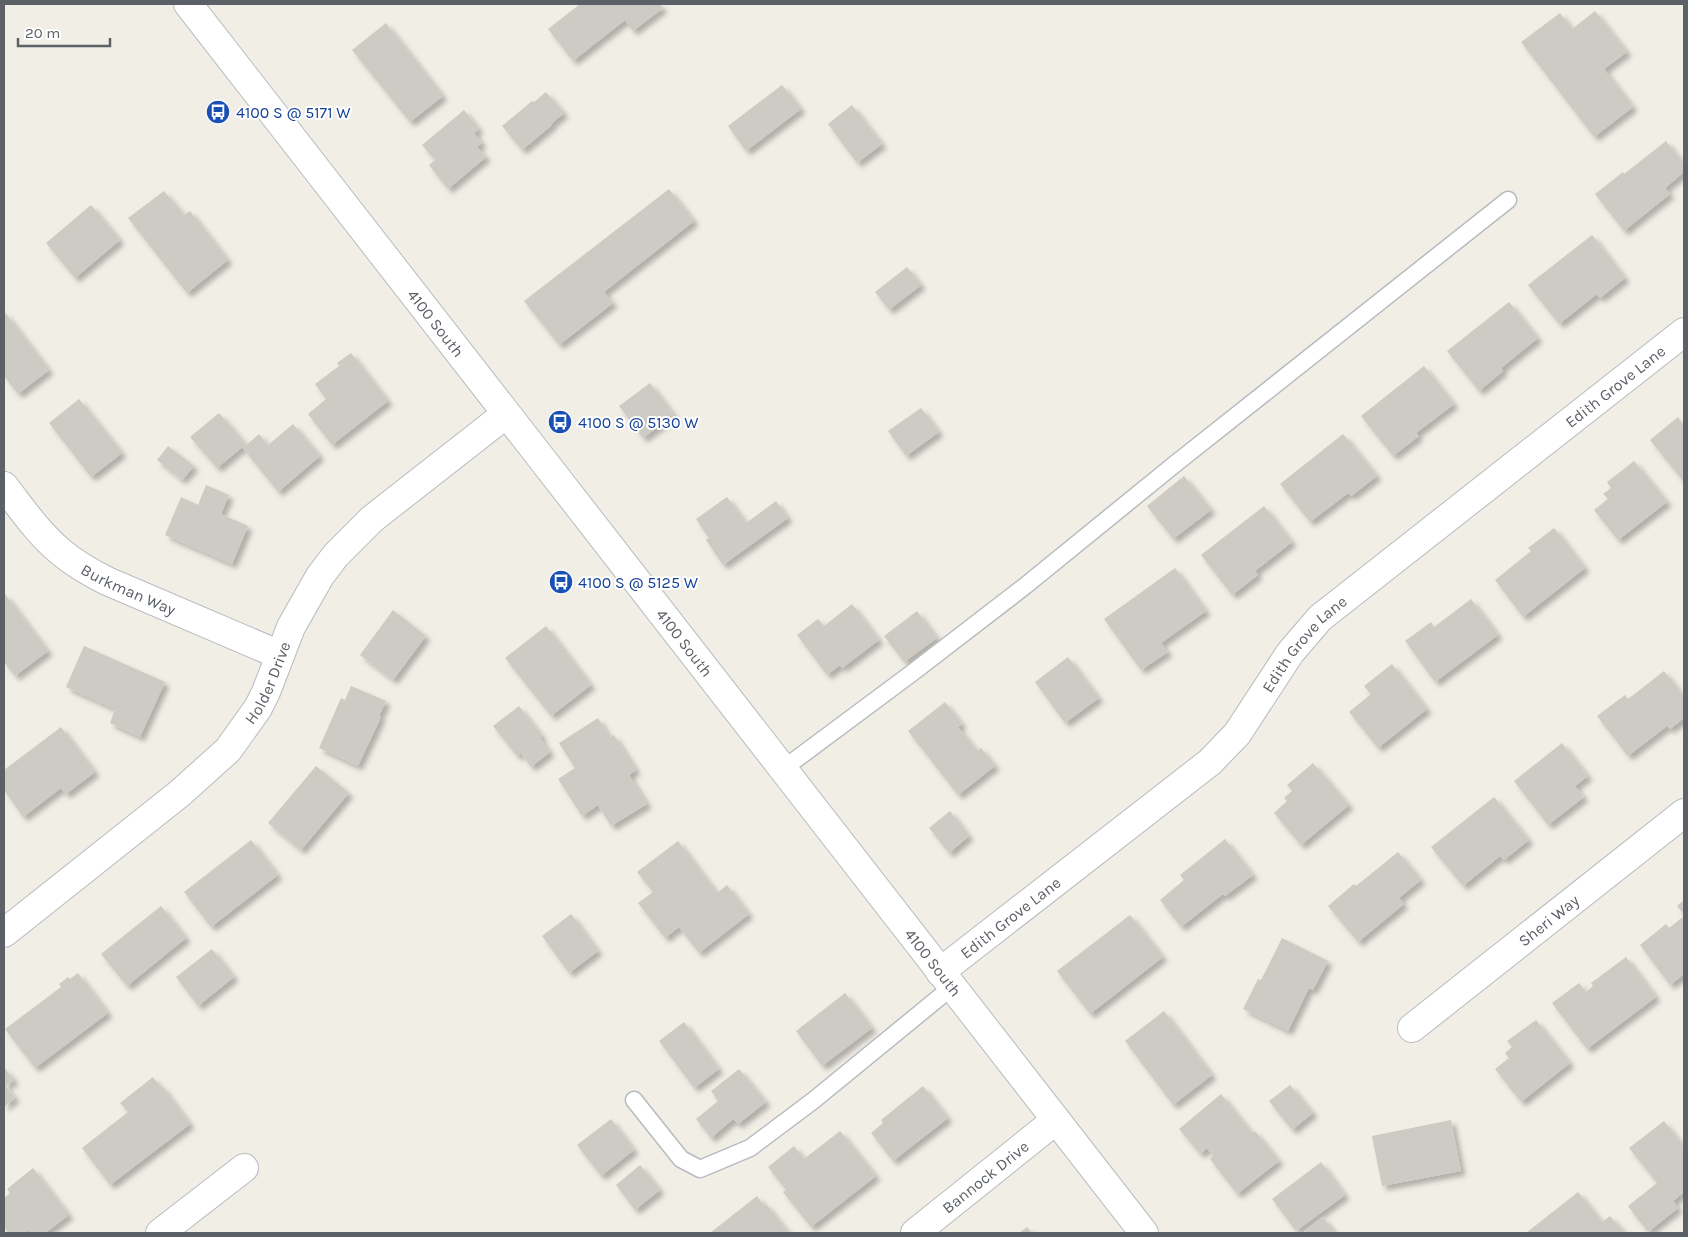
<svg xmlns="http://www.w3.org/2000/svg" width="1688" height="1237" font-family="Karla,sans-serif">
	<style>
		.building { fill: #cdcbc4; filter: url(#shadow) }
		.lines { fill: none; stroke-linecap: round; stroke-linejoin: round }
		.service-casing { stroke: #b7bbc0; stroke-width: 19 }
		.minor-casing { stroke: #b7bbc0; stroke-width: 30 }
		.secondary-casing { stroke: #b8bcc2; stroke-width: 30 }
		.service { stroke: #fff; stroke-width: 16 }
		.minor { stroke: #fff; stroke-width: 28 }
		.secondary { stroke: #fff; stroke-width: 28 }
		.labels { text-anchor: middle; stroke-width: 4; stroke-linejoin: round; paint-order: stroke }
		.transit-label { font-size: 16px; fill: #164399; stroke: #fff; text-anchor: start }
		.street-label { font-size: 16px; fill: #5c6167; stroke: #fff }
	</style>
	<defs>
		<filter id="shadow"><feDropShadow dx="4.5" dy="4.5" stdDeviation="2.5" flood-color="#0004"/></filter>
	</defs>
	<rect width="100%" height="100%" fill="#f0eee5"/>
	<path class="building" d="M580,4H660L663,8L633,31L625,20L573,61L548,29Z
		M1595,11L1627,52L1604,69L1633,107L1594,137L1521,42L1560,13L1572,29Z
		M386,23L443,96L410,122L352,50Z
		M782,85L801,109L746,151L728,126Z
		M546,92L564,113L551,124L552,125L522,150L502,126L532,101L534,102Z
		M852,105L882,144L857,163L828,124Z
		M464,110L479,129L474,133L482,143L477,147L486,157L448,189L429,165L435,160L422,145Z
		M1666,141L1684,164V172L1665,188L1670,194L1624,231L1595,194L1623,172L1624,174Z
		M669,189L694,221L604,292L613,303L559,345L524,301Z
		M164,191L184,215L190,211L228,260L187,293L128,218Z
		M91,205L120,240L75,278L46,243Z
		M1592,235L1625,278L1600,298L1597,294L1559,324L1528,285Z
		M907,267L921,285L889,310L875,292Z
		M1509,302L1538,338L1501,368L1503,371L1479,391L1447,351Z
		M4,311L49,370L18,394L4,376Z
		M351,353L388,401L332,445L308,414L326,399L315,384L339,366L337,363Z
		M1424,366L1454,404L1416,433L1419,436L1393,456L1361,416Z
		M650,383L674,415L643,438L619,406Z
		M79,399L122,453L91,477L49,423Z
		M921,408L939,432L906,456L888,431Z
		M219,413L246,444L217,468L190,437Z
		M1678,417L1684,426V482L1650,440Z
		M293,424L320,456L278,492L243,448L259,434L268,445Z
		M1343,434L1377,476L1351,496L1348,493L1310,522L1280,484Z
		M168,446L194,466L182,480L157,460Z
		M1634,461L1667,502L1618,540L1594,510L1608,499L1603,494L1611,488L1607,482Z
		M1184,476L1211,510L1173,539L1147,506Z
		M206,485L229,495L221,514L248,526L232,564L165,535L181,497L198,505Z
		M727,497L746,523L776,501L788,518L723,565L706,540L709,538L696,519Z
		M1264,506L1292,542L1255,571L1258,575L1232,595L1201,555Z
		M1554,528L1585,568L1523,617L1495,580L1531,551L1528,548Z
		M1175,568L1206,611L1161,643L1168,652L1141,670L1104,619Z
		M5,594L48,651L15,676L4,662V595Z
		M1471,599L1498,635L1435,682L1405,641L1431,622L1434,627Z
		M852,604L879,640L842,668L840,665L827,675L797,635L818,619L824,626Z
		M393,610L426,636L393,680L360,655Z
		M917,611L937,638L904,662L884,636Z
		M546,626L591,685L551,716L505,658Z
		M84,646L165,682L140,737L110,723L115,709L66,687Z
		M1068,657L1099,698L1065,723L1035,682Z
		M1392,664L1427,709L1378,748L1349,712L1371,694L1364,686Z
		M1664,671L1684,697V718L1670,729L1667,726L1628,756L1597,716L1625,695L1628,699Z
		M351,686L386,701L379,716L381,717L358,766L319,748L341,698L345,700Z
		M945,702L962,724L958,727L977,751L981,748L995,766L958,795L908,731Z
		M519,706L542,736L540,738L550,752L531,767L521,753L517,756L493,726Z
		M598,718L610,738L614,735L636,770L629,775L647,804L611,826L598,805L582,816L558,779L575,768L559,743Z
		M61,727L95,772L66,794L61,788L23,817L4,790V770Z
		M1562,743L1588,776L1575,786L1584,797L1548,825L1514,781Z
		M1313,763L1349,805L1301,845L1274,813L1287,801L1284,798L1292,791L1287,785Z
		M316,766L349,793L301,850L268,823Z
		M1494,797L1529,840L1504,860L1500,856L1463,886L1431,847Z
		M950,811L969,836L949,853L929,828Z
		M1225,839L1253,875L1225,896L1223,894L1181,927L1160,900L1184,880L1180,875Z
		M251,840L278,875L211,927L184,892Z
		M678,841L717,893L727,885L749,914L699,953L679,927L665,938L638,903L653,892L637,872Z
		M1398,852L1421,880L1399,898L1404,904L1358,942L1328,906L1354,884L1356,886Z
		M1684,900V914L1677,906Z
		M161,906L186,938L127,986L101,954Z
		M571,914L598,951L569,973L542,936Z
		M1130,915L1163,957L1090,1014L1057,971Z
		M1684,916V974L1670,985L1640,945L1666,924L1669,928Z
		M1282,938L1328,961L1313,990L1309,988L1288,1031L1243,1009L1258,979L1261,980Z
		M212,949L234,977L198,1006L176,977Z
		M1626,957L1656,997L1587,1049L1552,1003L1579,983L1586,992L1593,986L1591,983Z
		M78,973L108,1013L35,1068L5,1029L61,987L59,984L68,977L70,979Z
		M845,993L872,1028L822,1066L796,1031Z
		M1164,1011L1212,1075L1173,1105L1125,1041Z
		M1536,1020L1570,1063L1521,1102L1495,1069L1509,1058L1505,1053L1512,1047L1507,1041Z
		M684,1022L719,1069L694,1088L659,1041Z
		M4,1067L14,1080L6,1086L15,1098L4,1107Z
		M739,1069L766,1102L738,1124L733,1119L711,1138L696,1119L718,1101L711,1091Z
		M153,1077L160,1087L162,1086L190,1124L110,1185L82,1148L128,1112L120,1103Z
		M1290,1085L1313,1113L1292,1130L1269,1101Z
		M923,1086L948,1118L893,1161L871,1133L883,1123L881,1120Z
		M1221,1094L1252,1133L1255,1131L1279,1161L1237,1194L1210,1159L1213,1156L1207,1148L1200,1154L1179,1129Z
		M611,1119L634,1150L601,1176L577,1145Z
		M1451,1120L1461,1171L1382,1186L1372,1136Z
		M1664,1121L1684,1147V1192L1673,1201L1678,1208L1648,1232L1628,1206L1657,1183L1629,1148Z
		M840,1131L876,1176L811,1227L783,1192L786,1190L768,1167L794,1146L804,1159Z
		M1321,1162L1345,1195L1296,1231L1272,1199Z
		M640,1165L660,1190L635,1210L616,1185Z
		M33,1168L69,1215L45,1233H42L40,1231L37,1233H30L28,1230L24,1233H8L4,1227V1198L10,1193L7,1189Z
		M1578,1192L1602,1222L1610,1216L1625,1233H1526Z
		M757,1196L764,1206L766,1204L789,1233H710Z
		M1323,1217L1335,1233H1303Z
		M1027,1227L1032,1233H1019Z"/>
	<g class="lines">
		<g class="service-casing">
			<path id="service" d="M783,769L912,673L1025,586L1175,464L1508,200
				M634,1100L681,1159L700,1169L750,1148L814,1100L952,987"/>
		</g>
		<g class="minor-casing">
			<g id="minor">
				<path id="s1" d="M4,486C22,509 38,533 61,552C75,564 91,573 107,581L280,655"/>
				<path id="s2" d="M4,933L179,794L228,750L258,708L266,692L291,627L320,576L336,555L372,519L506,414"/>
				<path id="s3" d="M940,972L1210,762L1237,734L1290,653L1320,618L1684,332"/>
				<path id="s4" d="M1412,1028L1684,813"/>
				<path d="M160,1233L244,1168"/>
				<path id="s5" d="M915,1233L1056,1120"/>
			</g>
		</g>
		<g class="secondary-casing">
			<g id="secondary">
				<path id="s6" d="M188,4L1144,1233"/>
			</g>
		</g>
		<use href="#service" class="service"/>
		<use href="#minor" class="minor"/>
		<use href="#secondary" class="secondary"/>
	</g>
	<defs>
		<g id="bus-disc" transform="scale(1.25)"><circle r="9.5" fill="#1a4fb4" stroke="#fff"/><path d="M-5-6H5V4H4V6H2V4H-2V6H-4V4H-5ZM-3.5-4V0h7V-4ZM-3.5 1.2v1.5H-2V1.2ZM2 1.2v1.5H3.5V1.2Z" fill="#fff"/></g>
	</defs>
	<g fill-rule="evenodd">
		<use href="#bus-disc" x="218" y="112"/>
		<use href="#bus-disc" x="560" y="422"/>
		<use href="#bus-disc" x="561" y="582"/>
	</g>
	<g class="labels">
		<g class="transit-label">
			<text x="236" y="118">4100 S @ 5171 W</text>
			<text x="578" y="428">4100 S @ 5130 W</text>
			<text x="578" y="588">4100 S @ 5125 W</text>
		</g>
		<g class="street-label">
			<text dy="6" stroke="none"><textPath href="#s6" startOffset="404">4100 South</textPath></text>
			<text dy="6" stroke="none"><textPath href="#s3" startOffset="899">Edith Grove Lane</textPath></text>
			<text dy="6" stroke="none"><textPath href="#s1" startOffset="165">Burkman Way</textPath></text>
			<text dy="6" stroke="none"><textPath href="#s6" startOffset="809">4100 South</textPath></text>
			<text dy="6" stroke="none"><textPath href="#s3" startOffset="494">Edith Grove Lane</textPath></text>
			<text dy="6" stroke="none"><textPath href="#s2" startOffset="368">Holder Drive</textPath></text>
			<text dy="6" stroke="none"><textPath href="#s3" startOffset="89">Edith Grove Lane</textPath></text>
			<text dy="6" stroke="none"><textPath href="#s4" startOffset="174">Sheri Way</textPath></text>
			<text dy="6" stroke="none"><textPath href="#s6" startOffset="1214">4100 South</textPath></text>
			<text dy="6" stroke="none"><textPath href="#s5" startOffset="90">Bannock Drive</textPath></text>
		</g>
	</g>
	<rect width="1688" height="1237" fill="none" stroke="#5c6167" stroke-width="10"/>
	<path d="M18 38v8h92v-8" fill="none" stroke="#5c6167" stroke-width="2.5"/>
	<text x="25" y="38" font-size="15" fill="#5c6167" stroke="#ffffff" stroke-width="4" paint-order="stroke">20 m</text>
</svg>
